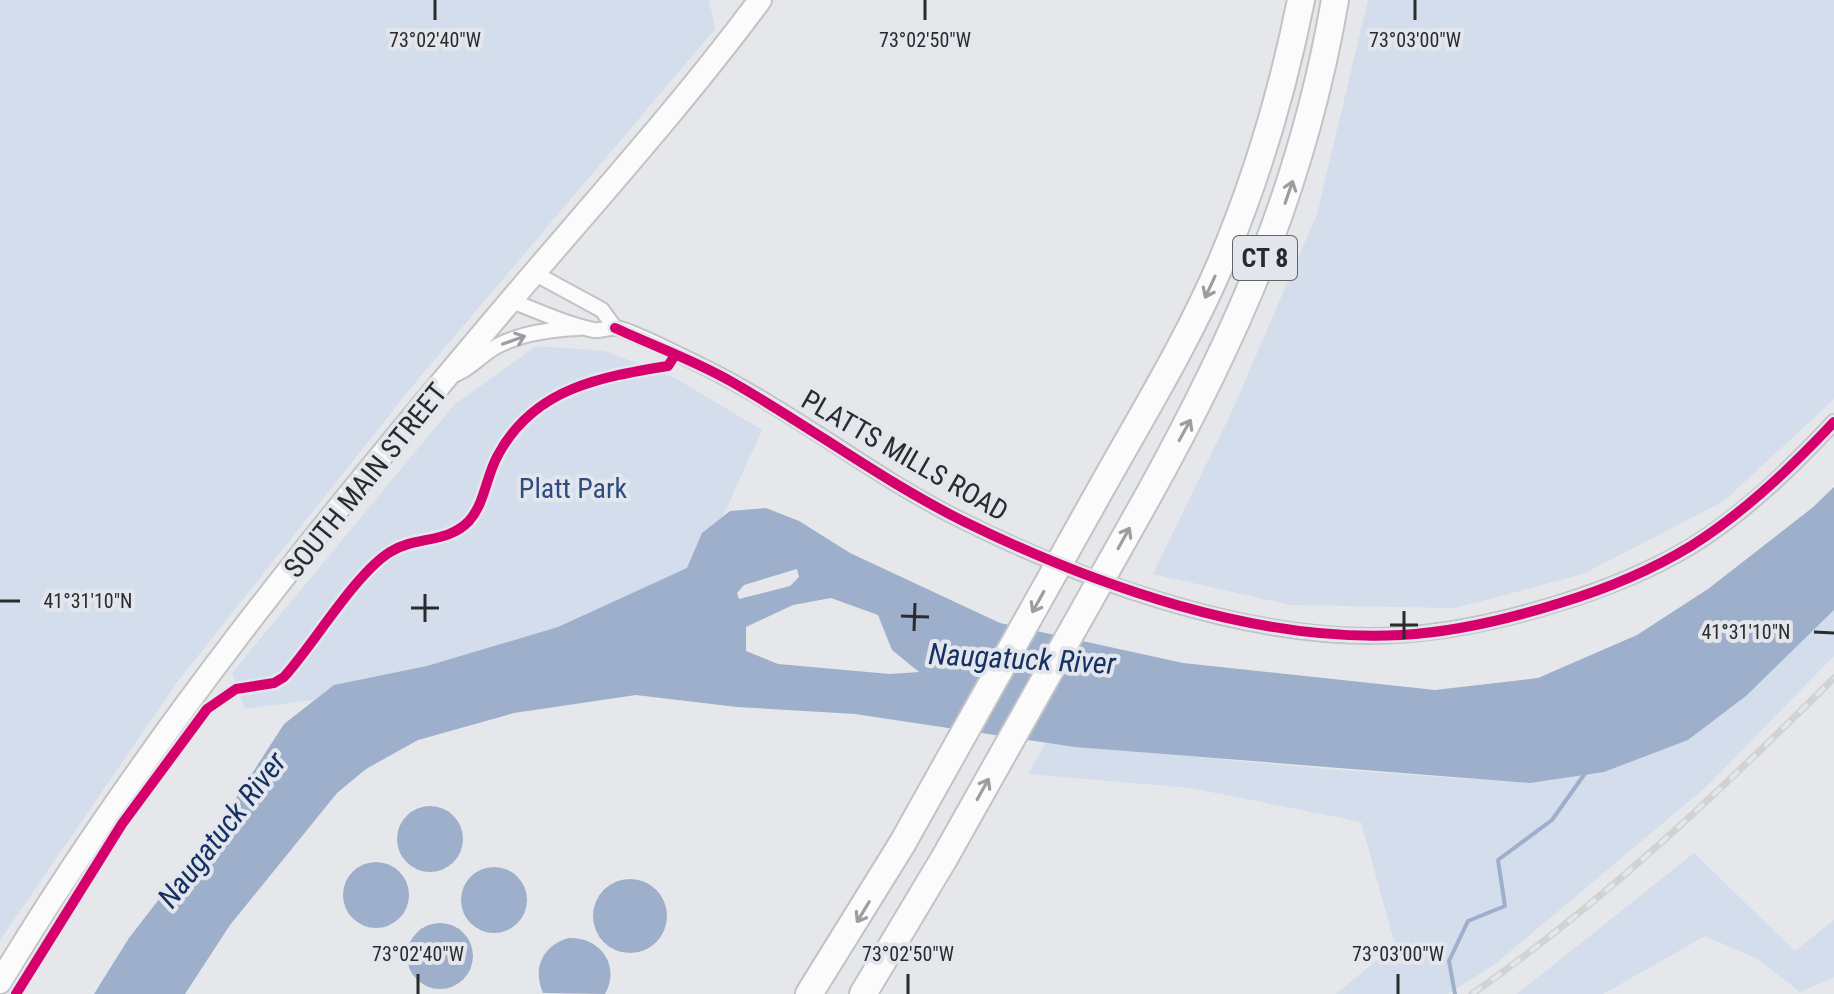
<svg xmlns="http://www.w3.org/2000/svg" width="1834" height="994" font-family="'Roboto Condensed',sans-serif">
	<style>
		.green { fill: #d3ddec }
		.water { fill: #9eafcb; fill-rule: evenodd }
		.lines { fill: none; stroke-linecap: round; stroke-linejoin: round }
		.stream { stroke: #9eafcb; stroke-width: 4 }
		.minor-casing { stroke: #c1c3c5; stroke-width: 18 }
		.primary-casing { stroke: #c1c3c5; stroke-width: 26 }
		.motorway-casing { stroke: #c1c3c5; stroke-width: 30 }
		.minor { stroke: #fbfbfc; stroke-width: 14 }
		.primary { stroke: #fbfbfc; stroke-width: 22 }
		.motorway { stroke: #fbfbfc; stroke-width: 26 }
		.rail-casing { stroke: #d1d2d3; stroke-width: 7 }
		.rail { stroke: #e3e6ec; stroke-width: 4; stroke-dasharray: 12; stroke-linecap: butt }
		.motorway-bridge-casing { stroke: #c1c3c5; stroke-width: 30; stroke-linecap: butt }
		.motorway-bridge { stroke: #fbfbfc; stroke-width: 26 }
		.cycleway-casing { stroke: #e3e6ec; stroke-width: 15 }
		.cycleway { stroke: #d6006c; stroke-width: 10 }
		.oneway { stroke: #9d9d9f }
		.ticks { fill: none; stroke: #2a2b2d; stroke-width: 3 }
		.labels { text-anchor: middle; stroke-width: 8; stroke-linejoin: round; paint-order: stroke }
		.shield { fill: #e3e6ec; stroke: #626366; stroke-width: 2 }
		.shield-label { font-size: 26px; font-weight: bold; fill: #2a2b2d }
		.street-label { font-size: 28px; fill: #2a2b2d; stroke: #e3e6ec }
		.park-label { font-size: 28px; fill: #2e4c80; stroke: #e3e6ec }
		.water-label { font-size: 30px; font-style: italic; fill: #163163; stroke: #e3e6ec }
		.ticks-label { font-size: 20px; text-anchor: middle; fill: #2a2b2d; stroke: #e3e6ec; stroke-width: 8; stroke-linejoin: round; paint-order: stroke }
	</style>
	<rect width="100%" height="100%" fill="#e5e7ea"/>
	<path class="green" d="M0,0H709L715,29L414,384L178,681L0,940Z
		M1368,0H1834V399L1724,501L1583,574L1455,608L1291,605L1153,574L1233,409L1317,214Z
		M536,346L605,351L675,378L762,430L698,571L625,618L365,693L245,709L232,673L454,405Z
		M1834,610V656L1706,787L1495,964L1448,994H1336L1395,945L1361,822L1191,788L1028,774L1046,743L1327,769L1530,783L1604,772L1688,740L1746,696Z
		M1694,853L1795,951L1834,920V977L1800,992L1758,959L1705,936L1603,994H1517Z"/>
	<path class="water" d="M1834,487V610L1746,696L1688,740L1604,772L1530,783L1075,747L855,714L737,707L636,695L514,713L418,740L366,769L337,793L230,925L185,994H94L129,938L231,806L284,724L334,685L427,666L558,627L687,568L702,533L730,511L766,508L799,521L850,553L1000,623L1183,663L1435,690L1538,678L1637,635L1708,589L1812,508ZM797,569L799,577L790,586L739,599L737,593L744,585ZM831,598L878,615L892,650L919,672L890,674L778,664L746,651V627L793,605Z
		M397 839a33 33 0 1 1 66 0a33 33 0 1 1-66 0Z
		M343 895a33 33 0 1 1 66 0a33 33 0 1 1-66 0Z
		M461 900a33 33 0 1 1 66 0a33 33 0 1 1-66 0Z
		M593 916a37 37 0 1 1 74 0a37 37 0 1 1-74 0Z
		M407 956a33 33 0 1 1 66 0a33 33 0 1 1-66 0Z
		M569,938C600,937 621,965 605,994L543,993C532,968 543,945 569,938Z"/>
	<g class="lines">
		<path class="stream" d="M1455,994L1449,961L1468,921L1505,906L1498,860L1552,820L1586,772"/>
		<g class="minor-casing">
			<path id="minor" d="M534,273L602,310L615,328
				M511,301C537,310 566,325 594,330C601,331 609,327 616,328C631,330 711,370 729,380C809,423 880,480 961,520C1081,580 1234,635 1368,636C1432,636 1495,623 1556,604C1602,590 1648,572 1690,547C1744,514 1791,468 1834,422
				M448,377C469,371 479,356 497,346C522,333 552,329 579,328"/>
		</g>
		<g class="primary-casing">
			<path id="primary" d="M0,982C144,743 321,525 501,312C588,209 680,108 760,0"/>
		</g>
		<g class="motorway-casing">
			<path id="motorway" d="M1103,485C1144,412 1188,340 1221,263C1257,178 1283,90 1301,0
				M1147,498C1238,334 1303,186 1335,0
				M809,994L902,844
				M863,994L945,857"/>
		</g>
		<use href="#minor" class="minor"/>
		<use href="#primary" class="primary"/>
		<use href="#motorway" class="motorway"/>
		<g class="rail-casing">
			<path id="rail" d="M1472,994C1604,902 1720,791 1834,678"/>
		</g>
		<use href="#rail" class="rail"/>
		<g class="motorway-bridge-casing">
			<path id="motorway-bridge" d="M902,844L1103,485
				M945,857L1147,498"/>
		</g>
		<use href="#motorway-bridge" class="motorway-bridge"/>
		<g class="cycleway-casing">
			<path id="cycleway" d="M615,328C654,346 696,361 732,382C811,427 884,482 965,522C1094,585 1256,643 1401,635C1455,632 1509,619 1560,603C1606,589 1650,571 1691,546C1744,513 1791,468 1834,422
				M16,994L122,824L207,709L236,689L274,683L284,677C314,644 355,574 390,552C415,536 447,544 469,521C485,503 486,476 498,455C534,388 600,377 668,366L675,355"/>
		</g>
		<use href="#cycleway" class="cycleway"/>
	</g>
	<defs><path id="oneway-shaft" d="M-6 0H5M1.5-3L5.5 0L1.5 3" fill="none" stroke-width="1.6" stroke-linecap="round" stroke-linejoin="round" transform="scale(2)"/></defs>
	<g class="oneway">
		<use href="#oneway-shaft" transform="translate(1289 192) rotate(-71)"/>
		<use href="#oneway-shaft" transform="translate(1210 287) rotate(115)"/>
		<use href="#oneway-shaft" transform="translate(514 340) rotate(-20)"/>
		<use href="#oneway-shaft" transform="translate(1185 430) rotate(-61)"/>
		<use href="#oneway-shaft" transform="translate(1124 538) rotate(-61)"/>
		<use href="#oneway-shaft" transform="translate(1038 602) rotate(119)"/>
		<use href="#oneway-shaft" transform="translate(983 789) rotate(-61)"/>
		<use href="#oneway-shaft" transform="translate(863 912) rotate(121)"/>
	</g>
	<path class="ticks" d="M435,20V0M925,20V0M1415,20V0M0,601H20M411,608H439M901,616L929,617M425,622V594M1390,625H1418M914,631L915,603M1814,632L1834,633M1404,639V611M418,994V974M908,994V974M1398,994V974"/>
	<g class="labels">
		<rect class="shield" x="1233" y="236" width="64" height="44" rx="6"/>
		<g class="shield-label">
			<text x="1265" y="267">CT 8</text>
		</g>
		<g class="street-label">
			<text transform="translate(905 455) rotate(30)" y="10">PLATTS MILLS ROAD</text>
			<text transform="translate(365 480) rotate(-51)" y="10">SOUTH MAIN STREET</text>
		</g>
		<g class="park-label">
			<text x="573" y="498">Platt Park</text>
		</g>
		<g class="water-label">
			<text transform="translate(1022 659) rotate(3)" y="10">Naugatuck River</text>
			<text transform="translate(222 830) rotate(-52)" y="10">Naugatuck River</text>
		</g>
	</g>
	<g class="ticks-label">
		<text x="435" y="47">73°02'40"W</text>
		<text x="925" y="47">73°02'50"W</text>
		<text x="1415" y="47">73°03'00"W</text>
		<text x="88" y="608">41°31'10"N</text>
		<text x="1746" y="639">41°31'10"N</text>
		<text x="418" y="961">73°02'40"W</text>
		<text x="908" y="961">73°02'50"W</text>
		<text x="1398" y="961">73°03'00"W</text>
	</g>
</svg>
